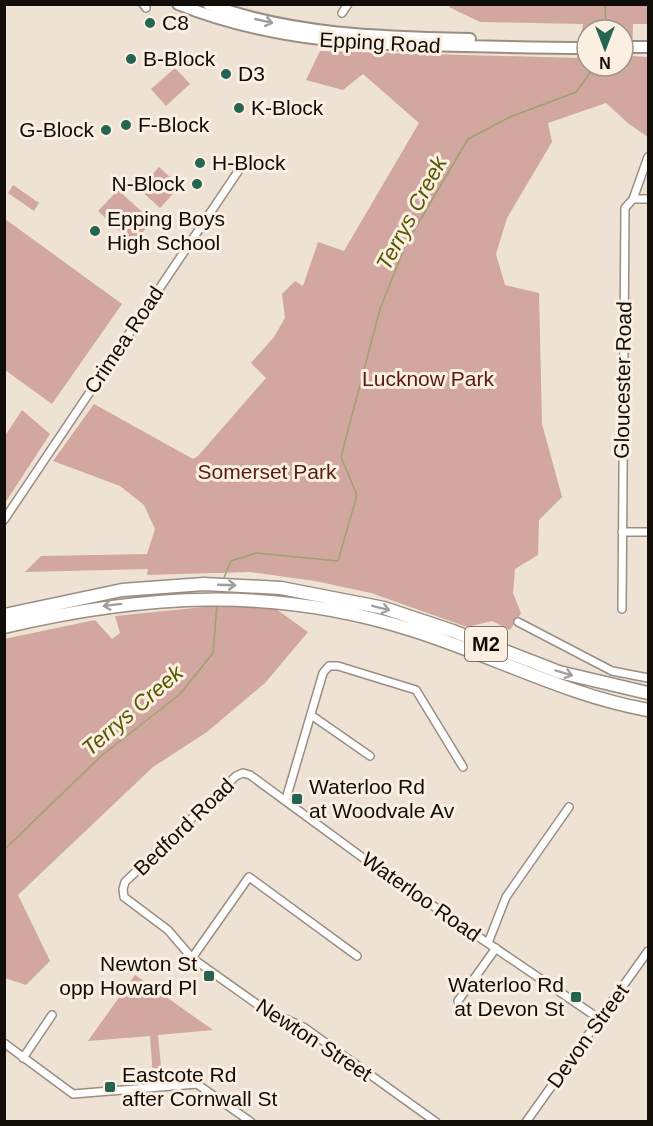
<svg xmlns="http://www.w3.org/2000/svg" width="653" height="1126" font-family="Arial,sans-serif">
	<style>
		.green { fill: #d1a79f; fill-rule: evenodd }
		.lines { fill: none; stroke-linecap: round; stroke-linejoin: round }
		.stream { stroke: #9fa16f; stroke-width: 1.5 }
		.minor-casing { stroke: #998e81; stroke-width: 10 }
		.primary-casing { stroke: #998e81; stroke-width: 14 }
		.motorway-casing { stroke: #998e81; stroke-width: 15 }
		.minor { stroke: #fff; stroke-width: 7 }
		.primary { stroke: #fff; stroke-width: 10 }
		.motorway { stroke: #fff; stroke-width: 12 }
		.oneway { stroke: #a09e9d }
		.poi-dot { fill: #256451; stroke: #fbefe1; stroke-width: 2 }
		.labels { text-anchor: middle; stroke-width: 6; stroke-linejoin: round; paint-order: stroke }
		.shield { fill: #fbefe1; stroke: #57514a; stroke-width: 1.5 }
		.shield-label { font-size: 20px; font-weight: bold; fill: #110d09 }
		.poi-label { font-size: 21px; fill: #110d09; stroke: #fbefe1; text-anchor: start }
		.street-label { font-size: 21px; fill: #110d09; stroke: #fbefe1 }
		.park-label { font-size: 21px; fill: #5b190f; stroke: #fbefe1 }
		.water-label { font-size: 22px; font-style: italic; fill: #575800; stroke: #fbefe1 }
	</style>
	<rect width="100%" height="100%" fill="#eee2d4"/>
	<path class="green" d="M450,5H648V24H633L632,56L648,57V137L629,124L606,103L548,123L552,142L507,218L496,254L505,285L539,293L542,424L562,497L539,520L538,555L515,569L513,593L521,613L510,630L492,621L467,627L371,593L315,581L250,572L147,575L148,569L25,572L41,556L147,554L155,529L144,505L120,486L53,461L94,404L193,459L198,456L266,378L251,363L274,337L285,318L282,294L295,281L303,286L318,242L344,251L419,123L363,74L343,90L306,80L320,51L577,58L583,24L480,22L449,7ZM587,30H623V66H587Z
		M175,68L190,84L166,106L151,89Z
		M159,167L180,186L160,208L139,189Z
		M13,185L39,203L34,211L8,193Z
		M118,190L152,221L133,244L98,211Z
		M5,219L122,304L52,404L5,370Z
		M22,410L50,434L5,503V436Z
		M224,605L276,609L308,632L265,683L207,732L153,767L18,895L50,961L26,985L5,978L4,639L95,620L112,639L120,633L115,616Z
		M135,975L213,1030L158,1035L162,1077H153L150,1036L88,1041Z"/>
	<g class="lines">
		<path class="stream" d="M605,4L606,30
			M223,580L231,561L256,553L338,561L357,495L341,457L380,309L406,244L468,139L510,117L576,92L595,66
			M4,850L100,757L180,694L213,653L217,604"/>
		<g class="minor-casing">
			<path id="minor" d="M143,4L146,8
				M342,13L348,4
				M633,199H648
				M4,520L245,161
				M622,532H648
				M622,609L625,208L633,199L648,157
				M518,622L612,671L648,678
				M311,715L370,756
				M286,799L323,673L329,666H338L416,690L463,767
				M488,943L506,897L569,807
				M192,958L249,877L357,956
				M458,1001L496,948
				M4,1043L73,1094L197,1084L251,1122
				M23,1058L52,1015
				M436,1122L305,1028L261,1007L192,958L168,930L124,897L123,889L125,882L236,776L243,773L250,775L370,863L601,1020
				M526,1122L648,951"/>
		</g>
		<g class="primary-casing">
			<path id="primary" d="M178,4C273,42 363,45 464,46C505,47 546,48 587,48
				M208,4C292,35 382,37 470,39
				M623,47H648"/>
		</g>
		<g class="motorway-casing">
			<path id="motorway" d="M4,615L122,590L204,584L281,588L384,608L453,631L559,672L648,693
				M4,627C145,594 273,586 412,630C492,655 565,695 648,710"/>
		</g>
		<use href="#minor" class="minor"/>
		<use href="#primary" class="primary"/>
		<use href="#motorway" class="motorway"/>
	</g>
	<defs><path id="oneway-shaft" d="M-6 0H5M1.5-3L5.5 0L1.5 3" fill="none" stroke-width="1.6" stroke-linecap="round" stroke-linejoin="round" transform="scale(1.5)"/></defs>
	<g class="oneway">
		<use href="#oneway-shaft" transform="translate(264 21) rotate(13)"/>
		<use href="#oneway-shaft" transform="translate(227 585) rotate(2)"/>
		<use href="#oneway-shaft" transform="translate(112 605) rotate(173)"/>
		<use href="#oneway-shaft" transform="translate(381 608) rotate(14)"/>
		<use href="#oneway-shaft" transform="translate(564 673) rotate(17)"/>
	</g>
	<g class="poi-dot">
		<circle cx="150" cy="23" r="6"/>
		<circle cx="131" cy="59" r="6"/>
		<circle cx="226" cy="74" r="6"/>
		<circle cx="239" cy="108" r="6"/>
		<circle cx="126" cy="125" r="6"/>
		<circle cx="106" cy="130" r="6"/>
		<circle cx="200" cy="163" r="6"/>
		<circle cx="197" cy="184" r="6"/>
		<circle cx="95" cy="231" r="6"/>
		<rect x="291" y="793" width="12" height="12" rx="3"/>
		<rect x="203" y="970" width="12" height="12" rx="3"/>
		<rect x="570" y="991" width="12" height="12" rx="3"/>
		<rect x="104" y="1081" width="12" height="12" rx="3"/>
	</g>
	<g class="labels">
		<rect class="shield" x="465" y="627" width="42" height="34" rx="4.5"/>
		<g class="shield-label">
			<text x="486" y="651">M2</text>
		</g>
		<g class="poi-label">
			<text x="162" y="30">C8</text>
			<text x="143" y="66">B-Block</text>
			<text x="238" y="81">D3</text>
			<text x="251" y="115">K-Block</text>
			<text x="138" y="132">F-Block</text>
			<text x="94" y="137" text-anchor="end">G-Block</text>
			<text x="212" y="170">H-Block</text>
			<text x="185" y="191" text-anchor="end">N-Block</text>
			<text x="107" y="226">Epping Boys<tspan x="107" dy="24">High School</tspan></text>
			<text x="309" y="794">Waterloo Rd<tspan x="309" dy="24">at Woodvale Av</tspan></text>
			<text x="197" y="971" text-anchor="end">Newton St<tspan x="197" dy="24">opp Howard Pl</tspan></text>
			<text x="564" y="992" text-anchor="end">Waterloo Rd<tspan x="564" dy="24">at Devon St</tspan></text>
			<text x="122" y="1082">Eastcote Rd<tspan x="122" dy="24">after Cornwall St</tspan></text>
		</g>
		<g class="street-label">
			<text transform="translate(380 43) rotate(3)" y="7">Epping Road</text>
			<text transform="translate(124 340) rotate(-56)" y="7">Crimea Road</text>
			<text transform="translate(623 380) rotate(-89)" y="7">Gloucester Road</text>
			<text transform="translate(184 827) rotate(-44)" y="7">Bedford Road</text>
			<text transform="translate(421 897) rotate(35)" y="7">Waterloo Road</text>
			<text transform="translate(588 1036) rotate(-54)" y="7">Devon Street</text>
			<text transform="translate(314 1040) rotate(33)" y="7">Newton Street</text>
		</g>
		<g class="park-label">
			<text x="428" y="386">Lucknow Park</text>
			<text x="267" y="479">Somerset Park</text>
		</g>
		<g class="water-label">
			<text transform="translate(411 213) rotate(-62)" y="8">Terrys Creek</text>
			<text transform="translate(132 710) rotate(-41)" y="8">Terrys Creek</text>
		</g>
	</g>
	<rect width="653" height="1126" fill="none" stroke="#110d09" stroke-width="12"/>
	<g transform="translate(605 48) rotate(180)"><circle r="28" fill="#fbefe1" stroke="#9d958b" stroke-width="1.5"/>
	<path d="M0-4.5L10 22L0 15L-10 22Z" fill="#256451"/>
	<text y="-9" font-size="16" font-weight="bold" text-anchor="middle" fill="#110d09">N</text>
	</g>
</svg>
